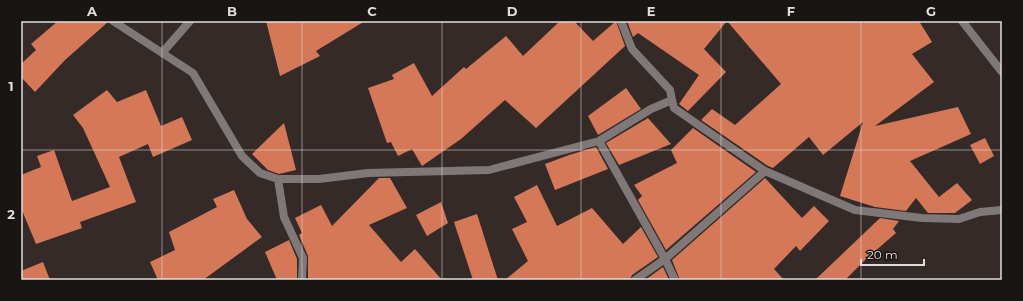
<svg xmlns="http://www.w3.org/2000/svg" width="1023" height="301" font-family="Montserrat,sans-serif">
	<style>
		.building { fill: #d47858 }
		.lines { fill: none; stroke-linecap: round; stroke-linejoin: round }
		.street { stroke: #7e7978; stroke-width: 8 }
		.grid { fill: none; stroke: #e3dddb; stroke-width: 1; stroke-opacity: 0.55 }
		.neatline { fill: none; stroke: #e3dddb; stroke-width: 1.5 }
		.grid-label { font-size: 13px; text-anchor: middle; font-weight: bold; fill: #e3dddb }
	</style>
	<rect width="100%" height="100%" fill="#342b28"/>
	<path class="building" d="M58,21L108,22L65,60L35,92L21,77V64L36,50L31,44Z
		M266,21H365L316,51L320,56L280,76Z
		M560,21H574L593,41L616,21L625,46L536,128L505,100L461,139L422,166L412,149L398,156L391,142L387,143L368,88L394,79L392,75L414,63L432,96L464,67L466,69L506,36L523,56Z
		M627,21H919L932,42L912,54L934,82L875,126L958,107L971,134L910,161L939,197L957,183L972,200L955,213H928L916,198L906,211L875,207L840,196L863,122L823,155L809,137L773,168L768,166L701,120L712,109L735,125L781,84L727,21L704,49L726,72L688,111L679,104L699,75L638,33L633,37Z
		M626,88L641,109L598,135L588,116Z
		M107,90L117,102L146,90L161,126L182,117L192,140L153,157L148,144L119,157L136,202L80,222L82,228L36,244L21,208V175L41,167L37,156L54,150L72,201L110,187L83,128L73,115Z
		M648,118L671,144L619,165L606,143Z
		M284,123L296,170L279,174L268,170L252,154Z
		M693,128L756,172L666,250L638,200L642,196L634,185L677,163L671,150Z
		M985,138L994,156L980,164L970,145Z
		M596,147L608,169L555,190L545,164L569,155Z
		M379,178H390L407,208L369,225L401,262L415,249L442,280H308V256L299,235L302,233L295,218L321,205L332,226Z
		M765,178L802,218L814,206L829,221L800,251L796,246L774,269L784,280H680L672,260Z
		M537,185L557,226L592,208L623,244L641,227L658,257L632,275L630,280H505L528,261L512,229L527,222L514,197Z
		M234,190L247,219L262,237L203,280H158L150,262L175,250L169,232L217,207L213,199Z
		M441,202L448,223L427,236L416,215Z
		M477,214L489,252L498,280H473L454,222Z
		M880,218L899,221L893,229L896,233L866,259L845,280H815Z
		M289,240L297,259V280H277L265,252Z
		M43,262L50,280H21V271Z
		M663,267L669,280H645Z"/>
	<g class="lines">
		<path class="street" d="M113,21L193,73L242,156L260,173L278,179H319L368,173L489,170L599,141L651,109L672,100L674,108L765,171L855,210L922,218L959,219L980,212L1002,210
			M621,21L632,49L670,90L672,100
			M962,21L1002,72
			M162,53L190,21
			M599,141L665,259L675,280
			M278,179L284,217L303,258L302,280
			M635,280L665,259L765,171"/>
	</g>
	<path class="grid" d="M162,21V280M302,21V280M442,21V280M581,21V280M721,21V280M861,21V280M21,150H1002"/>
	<rect width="1023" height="301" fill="none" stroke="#191513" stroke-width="44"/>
	<path d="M861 259v6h63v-6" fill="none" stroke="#e3dddb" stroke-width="2"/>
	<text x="867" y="259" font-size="12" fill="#e3dddb" stroke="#191513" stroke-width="3" paint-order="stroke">20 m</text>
	<rect x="22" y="22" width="979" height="257" class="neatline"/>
	<g class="grid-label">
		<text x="92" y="16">A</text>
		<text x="232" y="16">B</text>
		<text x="372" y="16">C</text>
		<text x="512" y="16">D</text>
		<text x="651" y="16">E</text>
		<text x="791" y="16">F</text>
		<text x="931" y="16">G</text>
		<text x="11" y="91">1</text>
		<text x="11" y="219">2</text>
	</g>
</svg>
